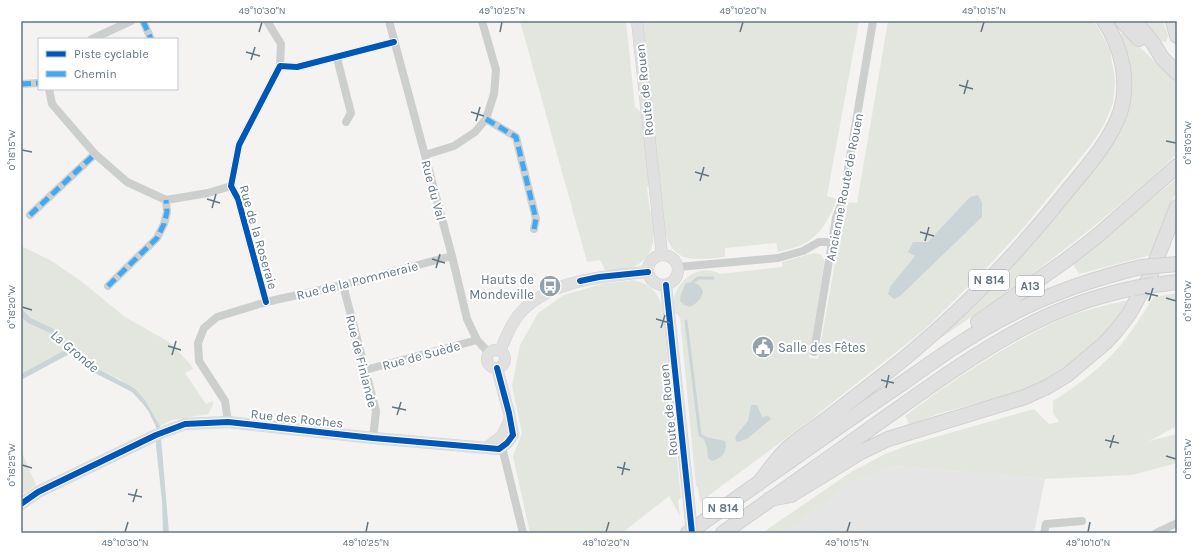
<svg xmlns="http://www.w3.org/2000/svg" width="1198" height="554" font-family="Karla,sans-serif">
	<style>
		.built { fill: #e4e5e4 }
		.green { fill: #e3e6df }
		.water { fill: #cbd4d6 }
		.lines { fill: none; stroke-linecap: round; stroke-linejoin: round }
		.stream { stroke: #cbd4d6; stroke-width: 3 }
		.secondary-casing { stroke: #d0d1d1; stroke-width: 12 }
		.highway-casing { stroke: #d1d1d1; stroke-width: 16 }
		.street { stroke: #cdcece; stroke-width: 8 }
		.secondary { stroke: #e0e0e1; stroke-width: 11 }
		.highway { stroke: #e0e0e1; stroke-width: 14 }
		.secondary-bridge-casing { stroke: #d0d1d1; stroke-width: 12; stroke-linecap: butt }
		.highway-bridge-casing { stroke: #d1d1d1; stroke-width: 16; stroke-linecap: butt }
		.secondary-bridge { stroke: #e0e0e1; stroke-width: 11 }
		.highway-bridge { stroke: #e0e0e1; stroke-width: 14 }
		.quiet { stroke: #3fa9f5; stroke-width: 5; stroke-dasharray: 10 5; stroke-linecap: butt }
		.cycleway-casing { stroke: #fff; stroke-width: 8 }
		.cycleway { stroke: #0057b8; stroke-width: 6 }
		.ticks { fill: none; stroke: #627583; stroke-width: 1.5 }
		.labels { text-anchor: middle; stroke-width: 4; stroke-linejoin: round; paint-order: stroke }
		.shield { fill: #fff; stroke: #919ea8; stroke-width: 1 }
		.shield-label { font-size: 12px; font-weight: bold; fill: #627583 }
		.street-label { font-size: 13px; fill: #627583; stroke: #fff }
		.poi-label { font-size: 13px; fill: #627583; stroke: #fff; text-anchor: end }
		.water-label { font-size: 14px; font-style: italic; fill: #5d7880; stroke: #fff }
		.neatline { fill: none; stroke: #627583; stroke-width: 1.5 }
		.ticks-label { font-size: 10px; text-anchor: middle; fill: #627583 }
	</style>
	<rect width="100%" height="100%" fill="#f4f3f1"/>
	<path class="built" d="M896,466L1045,479L1034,533H784L853,482Z"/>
	<path class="green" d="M520,21H626L635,107L642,113L650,183L647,188L650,211L653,213C655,236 656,259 630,268C623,270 613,270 605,270L600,260L587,262Z
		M642,21H859L827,196L837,199C824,232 813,245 778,252L776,243L725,248V257C694,260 672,265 664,228Z
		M888,21H1094L1110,49L1115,81L1113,103L1104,125L1090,146L1025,226L981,274L924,330L813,418L700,502L698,488L696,486L680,318C679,316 675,313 674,311C673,308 674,302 674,298C679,278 701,263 720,274L782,267V262L814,253L820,254L824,259V265L809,358L818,359L843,217L849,202L857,203Z
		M1142,21H1163L1168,36L1166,42L1157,40Z
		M1122,33H1125L1177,83V154C1103,223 1023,283 939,339L1067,201L1131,87L1124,43L1120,36Z
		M1177,178V190L1160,228L1151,255L1079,274L1073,264Z
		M21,246L50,260L81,281L125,317L169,342L190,364L193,369L185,373L206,404L213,401V406L208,414L172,420L160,426L145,400L121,380L93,366L52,328L32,318L21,308Z
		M633,280C649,284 657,290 662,306L681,498L678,500L680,516L669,496L622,533H530L513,456L522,433L512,386L520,345L538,313L564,295L602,284Z
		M1177,293V426L1149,441L1177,434V463L1132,475L1045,479L896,466L853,482L784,533H762L851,472L885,454L911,444L1034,409L1049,424L1059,422L1053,413V401C1078,385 1104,366 1123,342C1134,328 1144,312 1154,297Z
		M1129,300L1123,312L1105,336L1082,357L1043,384L1004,397L970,405L938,414L910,425L905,416C939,390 974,367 1011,345C1026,337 1041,328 1057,321C1080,311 1105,305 1129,300Z
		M21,317L28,323L50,333L66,348V350L21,374Z
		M21,450L36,485L21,495Z"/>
	<path class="water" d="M978,195L982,203V217L900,296L894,299L888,294L890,287L915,256L908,252L913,242H928L970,197Z
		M693,282L699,285L703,291C702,299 697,303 690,307L684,305L680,301L681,294L686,283Z
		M21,308L31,318L52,328L93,366L134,388L145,400L160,426L169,533H163L162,501L156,446V427L149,412L143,404L132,392L89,370L71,353L23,379H21V374L65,350L66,348L50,333L28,323L21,317Z
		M751,405H757L762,417L768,416L771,419L747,439L737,442L735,438L737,434L748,421Z
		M706,437L725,441C728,452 722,458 712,461L708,458L707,448L704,439Z"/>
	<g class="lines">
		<path class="stream" d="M693,282L698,278H713
			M686,321L700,435L705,438"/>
		<g class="secondary-casing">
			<path id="secondary" d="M637,21L662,255
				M648 270a15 15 0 1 1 30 0a15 15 0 1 1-30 0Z
				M666,285L688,493
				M487 359a9 9 0 1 1 18 0a9 9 0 1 1-18 0Z
				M500,351C506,337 512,321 523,310C554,279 607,276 648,272
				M486,448L502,436L510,419
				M21,504L38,492L156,435L185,424L228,422L373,438L499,449L507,443L513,435L509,413L497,368"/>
		</g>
		<g class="highway-casing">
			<path id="highway" d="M1122,21L1139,39
				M1135,21L1153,43L1162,58L1177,73
				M1173,21L1177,36
				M1166,265L1177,264
				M1154,285L1177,282
				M978,322L1065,261L1096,237L1177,166
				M758,484C768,472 777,458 788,448C800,437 815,428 828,418C854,398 880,378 906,357C964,309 1017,254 1064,195C1084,170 1109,144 1120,113C1130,82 1122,47 1104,21
				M770,499L791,495L861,452L888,439L1025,397L1047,387L1067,375L1105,343L1116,331L1129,314L1149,278L1177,207
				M688,533C760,482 831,431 904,382C938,358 973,333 1011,314C1053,292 1096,278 1141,267
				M723,533C775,496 827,460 878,423C925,390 975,353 1025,327C1059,309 1096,296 1134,288"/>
		</g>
		<path class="street" d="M143,21L151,39
			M267,21L281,44L280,66
			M389,21L452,256L467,319L477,340L489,353
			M92,39L131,21
			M337,58L351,113L346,122
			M21,84L39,83
			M49,89L52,104L95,154L127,182L166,200L208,193L231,186
			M486,119L516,137L536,219L534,229
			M425,155L454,146L475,132L486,119L494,94L496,70L482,21
			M30,215L95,154
			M678,267L778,258L803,251L819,242H833
			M343,285L376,411L373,438
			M108,286L157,238L164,224L167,212L166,200
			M266,302L238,199L231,186L239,145L280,66L297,67L394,42
			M814,352L836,218L843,199L873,21
			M365,370L477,340
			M228,422L225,401L199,361L198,343L204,328L217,317L266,302L343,285L452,256
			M501,443L523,533
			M1044,533L1046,524L1082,521
			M1156,533L1177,523"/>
		<use href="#secondary" class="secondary"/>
		<use href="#highway" class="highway"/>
		<g class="secondary-bridge-casing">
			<path id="secondary-bridge" d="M688,493L692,533"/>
		</g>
		<g class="highway-bridge-casing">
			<path id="highway-bridge" d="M1141,267L1166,265
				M1134,288L1154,285"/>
		</g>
		<use href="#secondary-bridge" class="secondary-bridge"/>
		<use href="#highway-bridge" class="highway-bridge"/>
		<path class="quiet" d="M143,21L151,39
			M21,84L39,83
			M486,119L516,137L536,219L534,229
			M30,215L95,154
			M108,286L157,238L164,224L167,212L166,200"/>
		<g class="cycleway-casing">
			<path id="cycleway" d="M580,281L599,277L648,272
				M666,285L692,533
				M266,302L238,199L231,186L239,145L280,66L297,67L394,42
				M21,504L38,492L156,435L185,424L228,422L373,438L499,449L507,443L513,435L509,413L497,368"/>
		</g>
		<use href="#cycleway" class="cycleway"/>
	</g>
	<path class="ticks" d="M259,32L262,22M500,32L502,22M740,32L743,22M981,32L984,22M246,52L260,56M251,60L255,47M959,85L973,89M964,94L968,80M471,112L484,116M476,121L480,107M1166,141L1176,143M22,150L32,152M695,172L709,176M700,181L704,167M207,199L220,203M212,208L216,194M920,232L934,236M925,241L929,227M432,259L445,263M436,268L440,254M1145,293L1158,296M1166,298L1176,301M1149,301L1153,288M22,307L32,310M656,319L670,323M661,328L665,315M168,346L181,350M172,355L176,341M881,380L894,383M886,388L889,375M392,407L406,410M397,415L401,402M1105,440L1119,443M1110,448L1114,435M1166,456L1176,459M22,465L32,468M617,467L630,470M622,475L625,462M128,494L142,497M133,502L137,489M125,532L128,522M366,532L368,522M606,532L609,522M847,532L850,522M1088,532L1090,522"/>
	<defs>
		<g id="bus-disc" transform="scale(1.15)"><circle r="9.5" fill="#95a1aa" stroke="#fff"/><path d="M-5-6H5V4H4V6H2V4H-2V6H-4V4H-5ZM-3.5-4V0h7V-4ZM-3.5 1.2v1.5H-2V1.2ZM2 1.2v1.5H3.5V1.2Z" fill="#fff"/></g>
		<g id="civic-disc" transform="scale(1.15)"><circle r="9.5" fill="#95a1aa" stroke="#fff"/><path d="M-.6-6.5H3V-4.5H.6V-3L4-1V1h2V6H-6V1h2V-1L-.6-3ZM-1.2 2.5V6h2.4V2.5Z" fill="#fff"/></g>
	</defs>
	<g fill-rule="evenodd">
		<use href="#bus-disc" x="550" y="286"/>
		<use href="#civic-disc" x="763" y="347"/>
	</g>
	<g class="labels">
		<g class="shield">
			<rect x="969" y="270" width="40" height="20" rx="3"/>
			<rect x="1016" y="276" width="28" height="20" rx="3"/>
			<rect x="703" y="498" width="40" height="20" rx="3"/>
		</g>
		<g class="shield-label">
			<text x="989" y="284">N 814</text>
			<text x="1030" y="290">A13</text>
			<text x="723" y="512">N 814</text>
		</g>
		<g class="street-label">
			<text transform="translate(644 90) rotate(-96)" y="5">Route de Rouen</text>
			<text transform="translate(844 187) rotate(-79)" y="5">Ancienne Route de Rouen</text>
			<text transform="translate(434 190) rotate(75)" y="5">Rue du Val</text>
			<text transform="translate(259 237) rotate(74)" y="5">Rue de la Roseraie</text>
			<text transform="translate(357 280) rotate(-14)" y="5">Rue de la Pommeraie</text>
			<text transform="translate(421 355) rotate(-15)" y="5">Rue de Suède</text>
			<text transform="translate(362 361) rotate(76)" y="5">Rue de Finlande</text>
			<text transform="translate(668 410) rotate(-96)" y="5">Route de Rouen</text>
			<text transform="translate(297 418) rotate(6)" y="5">Rue des Roches</text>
		</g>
		<g class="poi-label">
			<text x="534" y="284">Hauts de<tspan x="534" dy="15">Mondeville</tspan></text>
			<text x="778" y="352" text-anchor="start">Salle des Fêtes</text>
		</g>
		<g class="water-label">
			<text transform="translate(75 351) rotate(40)" y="5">La Gronde</text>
		</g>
	</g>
	<rect width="1198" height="554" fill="none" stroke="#ffffff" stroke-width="44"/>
	<rect x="38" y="38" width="140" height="52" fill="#ffffff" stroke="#c0c8cd"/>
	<rect x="46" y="51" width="20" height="6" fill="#0057b8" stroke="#c0c8cd"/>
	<text x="74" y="58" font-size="12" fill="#627583">Piste cyclable</text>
	<rect x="46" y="71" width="20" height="6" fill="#3fa9f5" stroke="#c0c8cd"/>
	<text x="74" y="78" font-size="12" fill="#627583">Chemin</text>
	<rect x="22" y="22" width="1154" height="510" class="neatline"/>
	<g class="ticks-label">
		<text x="262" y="14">49°10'30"N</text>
		<text x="502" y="14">49°10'25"N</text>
		<text x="743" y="14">49°10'20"N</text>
		<text x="984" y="14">49°10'15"N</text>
		<text transform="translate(1187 143) rotate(-90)" y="4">0°18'05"W</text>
		<text transform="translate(11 150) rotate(-90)" y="4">0°18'15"W</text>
		<text transform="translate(1187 301) rotate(-90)" y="4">0°18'10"W</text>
		<text transform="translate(11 307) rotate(-90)" y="4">0°18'20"W</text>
		<text transform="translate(1187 459) rotate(-90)" y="4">0°18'15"W</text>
		<text transform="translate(11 465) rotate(-90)" y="4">0°18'25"W</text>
		<text x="125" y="546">49°10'30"N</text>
		<text x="366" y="546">49°10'25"N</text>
		<text x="606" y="546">49°10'20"N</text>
		<text x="847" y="546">49°10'15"N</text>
		<text x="1088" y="546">49°10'10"N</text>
	</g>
</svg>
